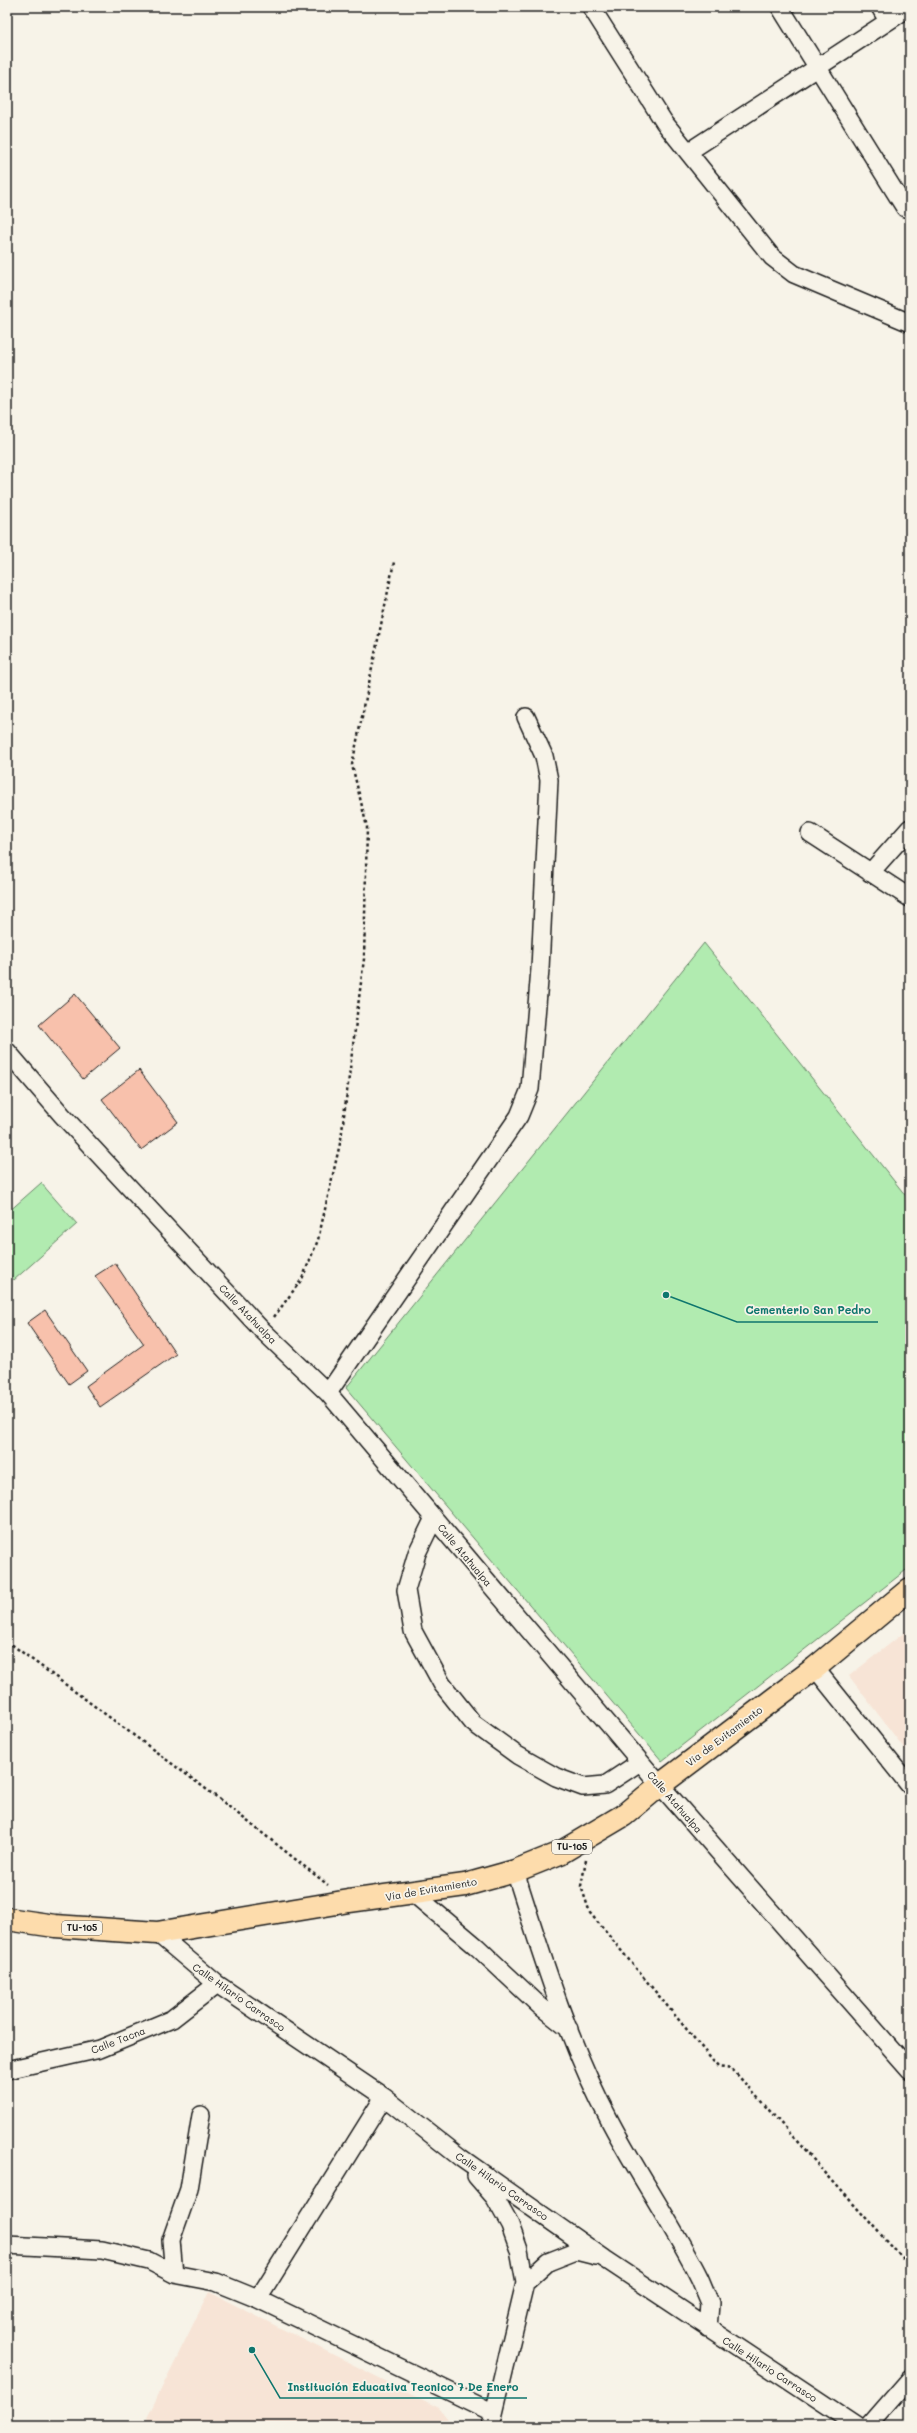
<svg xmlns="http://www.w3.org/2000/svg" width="917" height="2433" font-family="Mali,sans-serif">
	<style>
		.built { fill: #f7e4d6 }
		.green { fill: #b1ebb0; stroke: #668466 }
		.building { fill: #f8c1ac; stroke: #1c1c1c }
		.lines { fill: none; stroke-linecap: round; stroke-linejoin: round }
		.street-casing { stroke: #1c1c1c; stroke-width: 20 }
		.primary-casing { stroke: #1c1c1c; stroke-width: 25 }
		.path { stroke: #1c1c1c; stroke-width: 2.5; stroke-dasharray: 3 3; stroke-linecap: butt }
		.street { stroke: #f7f3e8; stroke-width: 17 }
		.primary { stroke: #fddcac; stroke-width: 22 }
		.labels { text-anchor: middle; stroke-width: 3.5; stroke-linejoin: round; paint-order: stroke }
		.shield { fill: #f7f3e8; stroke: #5e5c59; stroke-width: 1 }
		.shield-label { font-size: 9px; font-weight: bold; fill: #1c1c1c }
		.street-label { font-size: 10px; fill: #1c1c1c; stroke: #f7f3e8 }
		.leader { fill: none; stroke: #0f766e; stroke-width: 1.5 }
		.callout-dot { fill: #0f766e; stroke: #f7f3e8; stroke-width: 1.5 }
		.callout-label { font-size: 11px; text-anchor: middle; font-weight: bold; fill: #0f766e; stroke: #f7f3e8; stroke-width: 3.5; stroke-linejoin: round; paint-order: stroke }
	</style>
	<rect width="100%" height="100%" fill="#f7f3e8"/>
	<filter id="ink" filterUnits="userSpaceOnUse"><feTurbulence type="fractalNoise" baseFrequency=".025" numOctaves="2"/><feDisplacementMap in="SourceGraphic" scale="8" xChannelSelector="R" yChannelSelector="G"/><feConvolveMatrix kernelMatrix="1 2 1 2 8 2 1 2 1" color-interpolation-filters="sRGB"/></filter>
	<g filter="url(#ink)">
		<path class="built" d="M910,1628V1756L849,1676Z
			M209,2292L439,2408L448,2419L446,2426H143Z"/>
		<path class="green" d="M704,943L910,1201V1567L662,1761L346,1388Z
			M41,1183L77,1224L14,1280L7,1271V1213Z"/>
		<path class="building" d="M75,994L120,1048L83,1079L39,1025Z
			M139,1070L178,1122L141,1150L102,1099Z
			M115,1263L176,1354L100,1407L86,1386L144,1344L95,1276Z
			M45,1310L87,1371L69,1384L27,1323Z"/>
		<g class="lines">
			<g class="street-casing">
				<path id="street" d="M591,7L664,122L772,257L794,274L910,323
					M780,7L905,208
					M880,7L888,21
					M688,152L910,7
					M810,833L910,898
					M870,873L910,828
					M7,1051L62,1115L260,1328L328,1393L660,1785L910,2070
					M328,1393L519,1116L530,1089L540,969L549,780L544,756L526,717
					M434,1518L417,1553L406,1590L413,1631L442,1684L473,1723L517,1755L556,1777L583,1787L605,1785L640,1762
					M815,1668L910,1786
					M515,1871C542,1956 568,2043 611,2123C639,2176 673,2225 700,2279L710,2303L708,2328
					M413,1893L477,1947L540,2006L569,2029
					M157,1933L217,1984L384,2097L461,2158L605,2259L857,2426
					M7,2070L100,2049L172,2019L217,1984
					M476,2176L495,2198L510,2225L519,2250L525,2283L491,2426
					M7,2245L102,2250L149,2261L174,2274L216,2282L258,2299L494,2413
					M174,2274L171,2240L189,2189L201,2115
					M525,2283L548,2262L576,2251L596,2256
					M258,2299L384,2097
					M869,2426L910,2379"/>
			</g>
			<g class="primary-casing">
				<path id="primary" d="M7,1919L55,1926L157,1933L349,1901L465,1885L515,1871L560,1853L624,1815L660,1785L815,1668L910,1589"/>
			</g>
			<path class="path" d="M274,1317L302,1279L318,1240L341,1139L364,959L367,827L352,765L394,562
				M7,1641L218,1798L328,1885
				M586,1860L581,1886L590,1913L718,2067L732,2069L910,2267"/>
			<use href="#street" class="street"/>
			<use href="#primary" class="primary"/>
		</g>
	</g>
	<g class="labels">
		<g class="shield">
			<rect x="552" y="1840" width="40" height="14" rx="3"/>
			<rect x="62" y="1921" width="40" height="14" rx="3"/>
		</g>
		<g class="shield-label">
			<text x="572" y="1850">TU-105</text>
			<text x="82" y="1931">TU-105</text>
		</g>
		<g class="street-label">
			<text transform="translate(248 1314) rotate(46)" y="4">Calle Atahualpa</text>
			<text transform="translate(465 1555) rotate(50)" y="4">Calle Atahualpa</text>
			<text transform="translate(724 1736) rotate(-37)" y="4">Vía de Evitamiento</text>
			<text transform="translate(675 1802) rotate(49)" y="4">Calle Atahualpa</text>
			<text transform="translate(431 1889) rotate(-10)" y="4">Vía de Evitamiento</text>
			<text transform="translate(239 1997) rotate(35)" y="4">Calle Hilario Carrasco</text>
			<text transform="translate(118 2040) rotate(-21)" y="4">Calle Tacna</text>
			<text transform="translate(502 2186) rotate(35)" y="4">Calle Hilario Carrasco</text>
			<text transform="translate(770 2369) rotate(33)" y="4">Calle Hilario Carrasco</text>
		</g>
	</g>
	<path class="leader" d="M666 1295L737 1322H878M252 2350L280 2398H527"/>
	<g class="callout-dot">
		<circle cx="666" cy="1295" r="4"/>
		<circle cx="252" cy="2350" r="4"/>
	</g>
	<g class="callout-label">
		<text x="808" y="1314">Cementerio San Pedro</text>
		<text x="403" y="2391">Institución Educativa Tecnico 7 De Enero</text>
	</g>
	<rect width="917" height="2433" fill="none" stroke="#f7f3e8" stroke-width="24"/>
	<rect x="12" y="12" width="893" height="2409" fill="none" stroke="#1c1c1c" stroke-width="1.5" filter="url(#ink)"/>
</svg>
